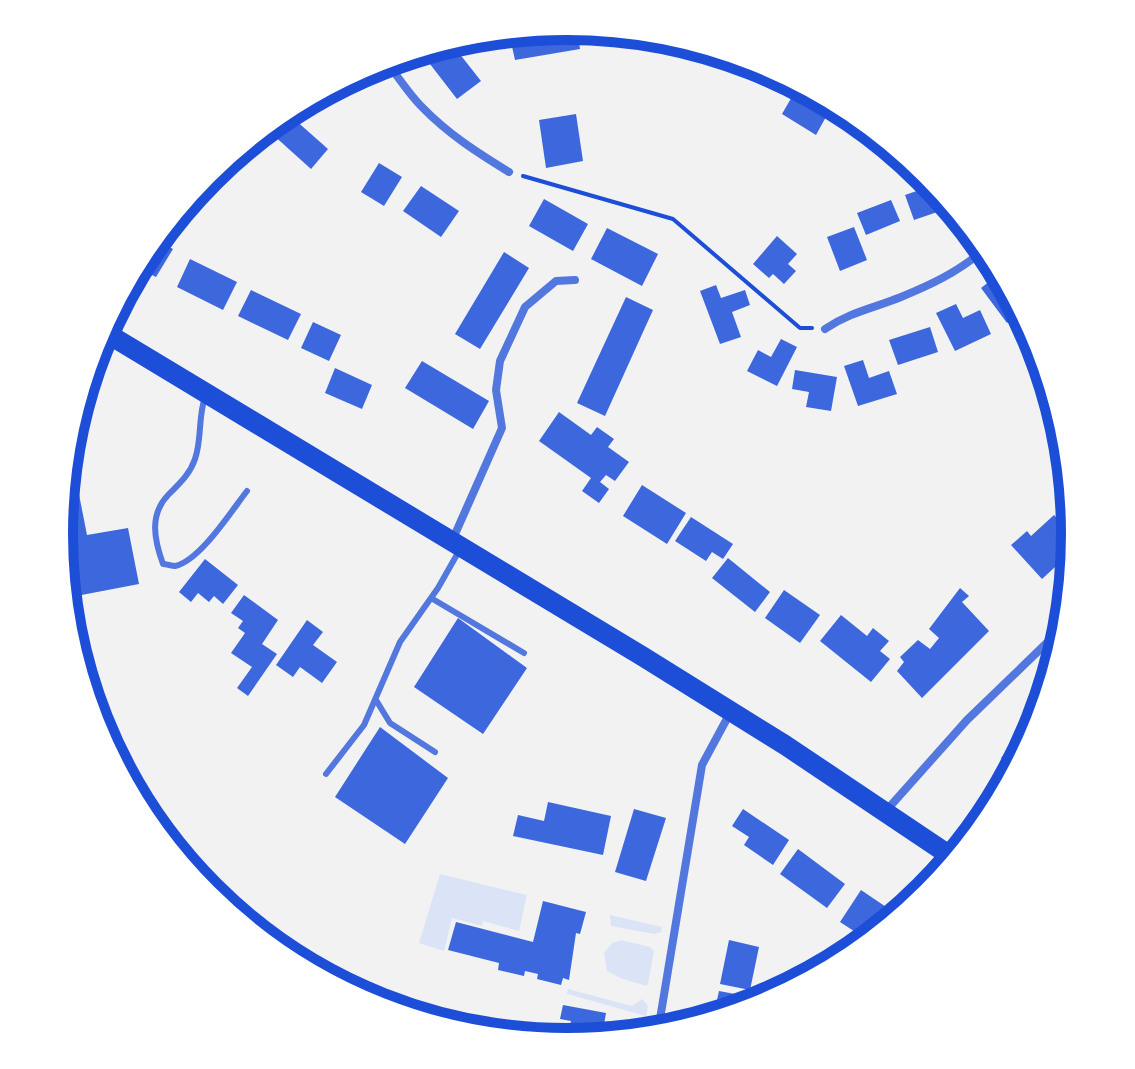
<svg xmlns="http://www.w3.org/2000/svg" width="1135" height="1069" font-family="'IBM Plex Sans',sans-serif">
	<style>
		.green { fill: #dbe4f7 }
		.building { fill: #3d67dc }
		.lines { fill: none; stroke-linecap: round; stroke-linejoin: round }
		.path { stroke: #1d4ed8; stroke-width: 4 }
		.service { stroke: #5277de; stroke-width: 6 }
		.minor { stroke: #5277de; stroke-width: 8 }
		.primary { stroke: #1d4ed8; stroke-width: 20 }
		.rim { fill: none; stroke: #1d4ed8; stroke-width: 10 }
	</style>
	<rect width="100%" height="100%" fill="#f2f2f2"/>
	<path class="green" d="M440,874L527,895L519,931L483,921L482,926L452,918L444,951L419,943Z
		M610,915L662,927L661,932L654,934L611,926Z
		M621,940L650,947L654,951L648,984L646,986L620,978L607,971L604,953L612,943Z
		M568,989L632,1006L642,999L648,1006L646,1016L567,994Z"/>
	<path class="building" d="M577,30L580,49L515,60L511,42Z
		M455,48L481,81L457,99L423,55Z
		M797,88L810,96L806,102L827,115L816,135L782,114Z
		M576,114L583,161L546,168L539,120Z
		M293,118L328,149L311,169L271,133Z
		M379,163L402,177L384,206L361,192Z
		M934,185L949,208L914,220L905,195Z
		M421,186L459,211L441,237L403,211Z
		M544,199L588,224L573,251L529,226Z
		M891,200L900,221L866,235L857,213Z
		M854,227L867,260L840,271L827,237Z
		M607,228L658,254L642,286L591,259Z
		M777,236L797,254L788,264L796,271L784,284L773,274L769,278L753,264Z
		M162,243L173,249L156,277L144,271Z
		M504,252L529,268L480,349L455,334Z
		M190,259L237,282L223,310L177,287Z
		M995,277L1019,313L1007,323L981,288Z
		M716,285L721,298L745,290L750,305L732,312L741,337L720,344L700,291Z
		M251,290L301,314L288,340L238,316Z
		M626,297L653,310L605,416L577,403Z
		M956,304L963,318L980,310L991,334L955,351L936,313Z
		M313,322L341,335L329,361L301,348Z
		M930,327L938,352L898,365L889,340Z
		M781,339L797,347L777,386L747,371L758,350L771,357Z
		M863,360L869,378L889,371L897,394L858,406L844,366Z
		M422,361L489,401L473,429L405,388Z
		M335,368L372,385L362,409L325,393Z
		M795,370L837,377L831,411L806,407L809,392L792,389Z
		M84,409L88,429L80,430Z
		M559,412L591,435L597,427L614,439L608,447L629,462L615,481L606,475L600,482L609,489L599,503L582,491L591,478L539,441Z
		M73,464L87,535L128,528L139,584L71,597L59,534Z
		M642,485L686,513L667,544L623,516Z
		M1069,497L1074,524L1058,508Z
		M1054,515L1075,538L1061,552L1066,557L1042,579L1011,545L1027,531L1031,536Z
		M691,517L733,544L723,559L712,552L706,561L675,541Z
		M728,558L770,592L755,612L712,578Z
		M205,559L238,585L223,604L214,596L209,602L198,593L191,602L179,592Z
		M960,588L969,596L962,602L989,631L922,698L897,671L904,662L900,657L918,640L930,649L939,638L929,629Z
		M784,590L820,615L800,643L765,618Z
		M244,595L278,620L262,644L277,654L248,696L237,688L252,667L231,653L245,633L238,628L243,621L231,613Z
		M841,615L867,636L873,628L889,641L880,651L890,659L871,682L820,641Z
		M458,618L527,668L483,734L414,687Z
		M307,620L323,632L313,645L337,662L322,683L300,667L293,677L276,665Z
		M1029,723L1037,730L1012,767L1001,758Z
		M380,727L448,778L405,844L335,797Z
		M548,802L611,816L603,855L513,836L518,815L544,821Z
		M634,809L666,818L646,881L615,872Z
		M743,809L789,840L773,865L744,845L749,837L732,826Z
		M798,849L845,884L827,908L780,874Z
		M861,890L895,913L891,918L863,937L840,922Z
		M543,901L586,912L580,934L576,933L569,980L563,978L561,985L537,979L538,974L525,971L524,976L498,970L499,963L448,950L456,922L533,942Z
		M729,940L759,947L750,990L720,984Z
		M719,991L751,997L749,1007L714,1014Z
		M563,1005L606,1013L602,1036L567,1043L571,1021L560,1019Z"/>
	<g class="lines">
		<path class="path" d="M523,176L673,219L800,328H812"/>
		<path class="service" d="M205,397C198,417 202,439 195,459C190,474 180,483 169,494C149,514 154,539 163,564C165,564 173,566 175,566C200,561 232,510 247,491
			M431,598L524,653
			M376,700L390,723L435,752
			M326,774L364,725L400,642L438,588L459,551"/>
		<path class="minor" d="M387,62C398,77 409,94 422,107C448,134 478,153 509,172
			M825,329C850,312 874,308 901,297C930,285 956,273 980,253
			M452,541L502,428L496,390L500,361L525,307L556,281L575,280
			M885,812L967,720L1056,634
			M659,1025L702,765L730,713"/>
		<path class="primary" d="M103,331L642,656L785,745L952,857"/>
	</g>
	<path d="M0 0H1135V1069H0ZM73 534a494 494 0 1 1 988 0a494 494 0 1 1-988 0Z" fill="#fff" fill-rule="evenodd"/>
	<path class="rim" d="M73 534a494 494 0 1 1 988 0a494 494 0 1 1-988 0Z"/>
</svg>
